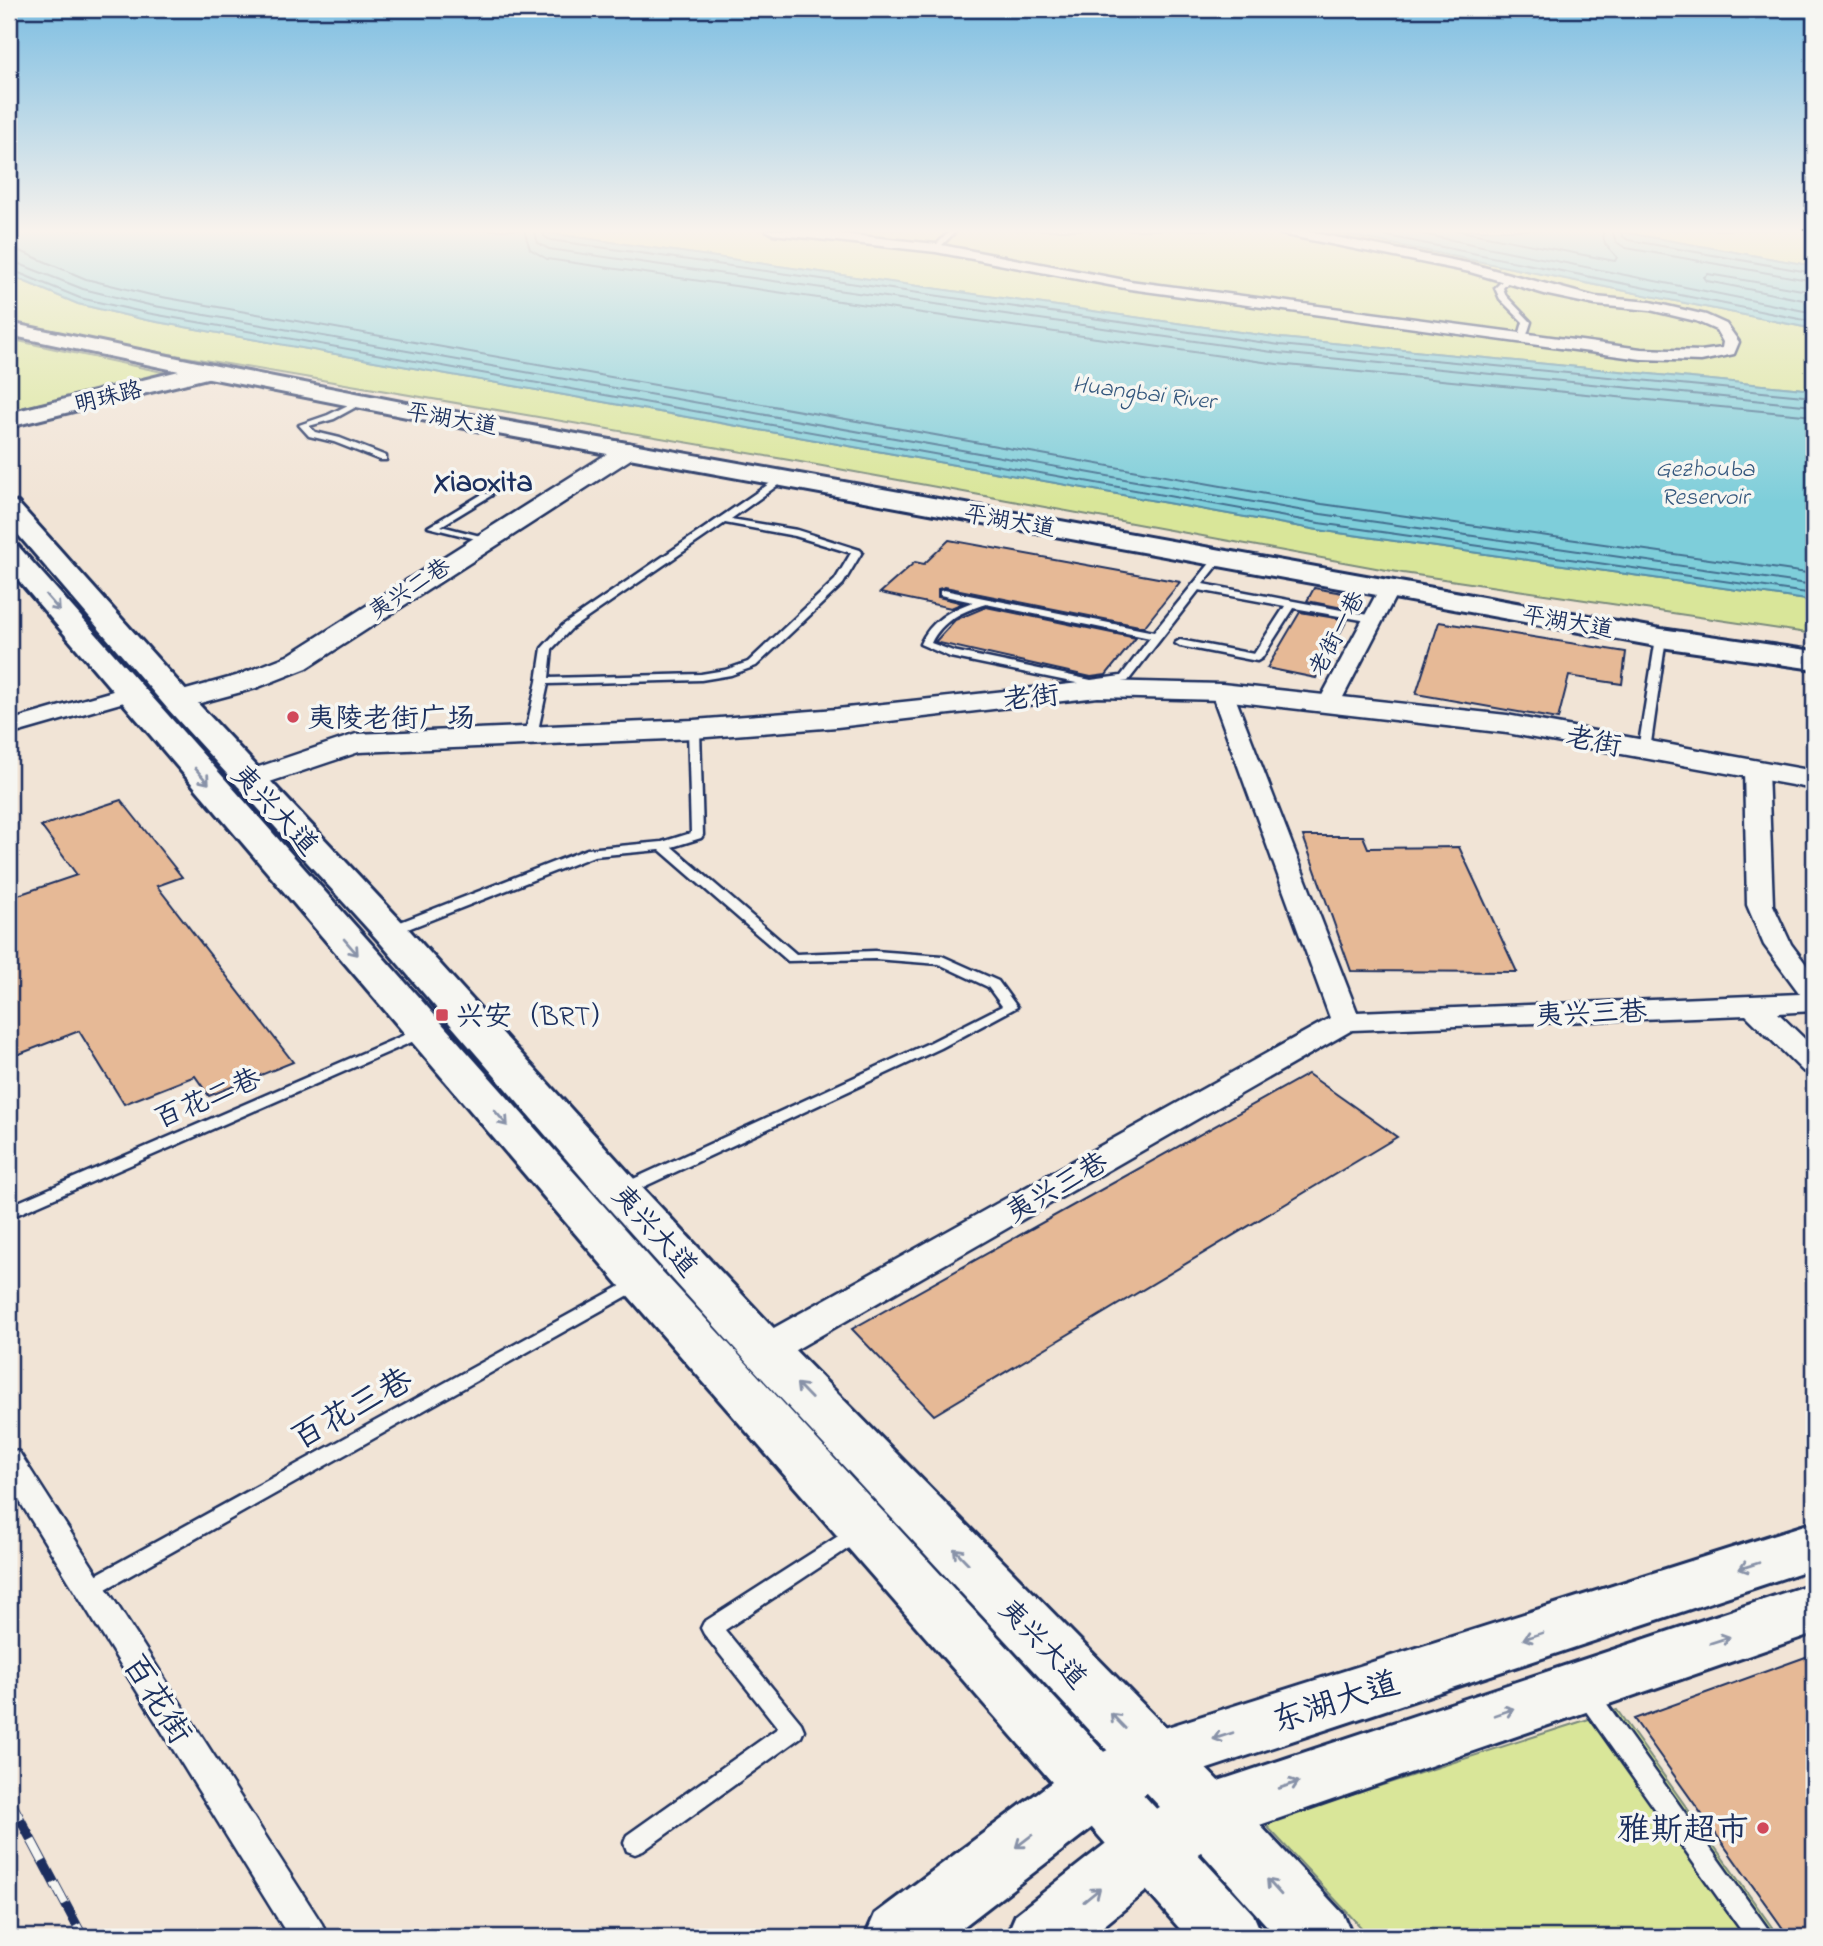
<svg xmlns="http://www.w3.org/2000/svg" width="1823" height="1946" font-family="'Indie Flower','LXGW WenKai TC',sans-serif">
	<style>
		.green { fill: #d9e699; stroke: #7a8a7c; stroke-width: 2 }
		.water { fill: #7eceda; stroke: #568ea8; stroke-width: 2 }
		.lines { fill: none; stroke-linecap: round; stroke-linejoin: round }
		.shore { stroke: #436f90; stroke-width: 2 }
		.building { fill: #e6b996; stroke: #1b2f5e; stroke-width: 2 }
		.service-casing { stroke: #1b2f5e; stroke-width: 5 }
		.pedestrian-casing { stroke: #1b2f5e; stroke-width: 5 }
		.minor-casing { stroke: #1b2f5e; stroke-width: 5 }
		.tertiary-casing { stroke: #1b2f5e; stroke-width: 5 }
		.secondary-casing { stroke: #1b2f5e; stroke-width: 6 }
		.primary-casing { stroke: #1b2f5e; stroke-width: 6 }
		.service { fill: #f6f6f2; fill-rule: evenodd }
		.pedestrian { fill: #f6f6f2; fill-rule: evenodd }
		.minor { fill: #f6f6f2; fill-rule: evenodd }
		.tertiary { fill: #f6f6f2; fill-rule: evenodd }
		.secondary { fill: #f6f6f2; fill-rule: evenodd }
		.primary { fill: #f6f6f2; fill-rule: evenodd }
		.rail-casing { stroke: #1b2f5e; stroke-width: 10 }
		.rail { stroke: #f6f6f2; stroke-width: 8; stroke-dasharray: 24; stroke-linecap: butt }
		.oneway { stroke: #8892a8 }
		.poi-dot { fill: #d1495b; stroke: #f6f6f2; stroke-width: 2.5 }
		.labels { text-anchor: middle; stroke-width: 7; stroke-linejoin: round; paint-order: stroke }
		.far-street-label { font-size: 23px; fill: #1b2f5e; stroke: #f6f6f2 }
		.far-water-label { font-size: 24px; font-style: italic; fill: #34577d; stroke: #f6f6f2 }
		.street-label { font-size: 28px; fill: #1b2f5e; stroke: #f6f6f2 }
		.poi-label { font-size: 28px; fill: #1b2f5e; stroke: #f6f6f2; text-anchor: start }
		.far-district-label { font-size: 30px; font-weight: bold; fill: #1b2f5e; stroke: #f6f6f2 }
		.near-street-label { font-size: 33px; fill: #1b2f5e; stroke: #f6f6f2 }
		.near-poi-label { font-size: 33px; fill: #1b2f5e; stroke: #f6f6f2; text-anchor: end }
	</style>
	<rect width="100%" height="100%" fill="#f1e4d6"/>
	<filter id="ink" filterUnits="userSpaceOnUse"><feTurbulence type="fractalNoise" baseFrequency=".0143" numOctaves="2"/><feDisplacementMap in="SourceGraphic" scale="14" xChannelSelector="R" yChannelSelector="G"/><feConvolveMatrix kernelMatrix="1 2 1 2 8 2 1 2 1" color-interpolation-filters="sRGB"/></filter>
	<g filter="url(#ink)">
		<path class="green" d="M527,230H1323L1814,329V390L1281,338Z
			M1610,230H1814V266Z
			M9,275L78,304L146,320L1318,530L1814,601V634L1403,573L795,461L152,351L9,324Z
			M9,339L167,373L9,411Z
			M1617,1710L1779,1937H1370L1264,1823Z"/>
		<path class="water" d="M9,230H527L1281,338L1814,390V601L1318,530L146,320L78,304L9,275Z
			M1323,230H1610L1814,266V329Z"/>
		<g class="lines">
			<path class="shore" d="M524,230L530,249L547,259L1277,364L1814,416
				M534,230L538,243L549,249L1279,353L1814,406
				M543,230L544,236L550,240L1280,345L1814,397
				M1358,230L1814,322
				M1402,230L1814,313
				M1455,230L1615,261L1617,257L1605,244L1602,230
				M1612,230L1616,242L1626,248L1814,281
				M1621,230L1622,236L1628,240L1814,273
				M9,249L20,251L86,279L151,295L1322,504L1814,574
				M9,260L83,289L149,305L1321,514L1814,585
				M9,269L80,298L147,313L1319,523L1814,594
				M1814,292L1708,274L1704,277L1707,281L1814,302"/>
		</g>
		<path class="building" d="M949,540L1180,582L1144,627L945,587L938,589V597L963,603L951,608L880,593L915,562L924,564Z
			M1314,588L1360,596L1353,610L1307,601Z
			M986,607L1136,638L1106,675L1091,677L935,642L955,620Z
			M1300,612L1347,620L1316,678L1267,668Z
			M1439,622L1626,652L1622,684L1569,676L1558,719L1416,694Z
			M121,800L182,877L157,886L293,1062L209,1096L195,1076L124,1104L79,1031L9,1058V898L77,875L41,826Z
			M1303,836H1363L1368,848L1459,847L1517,972L1351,971Z
			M1308,1074L1397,1137L934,1415L852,1329Z
			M1814,1654V1937H1789L1634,1719Z"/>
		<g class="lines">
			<g class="service-casing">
				<path id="service" d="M951,230H957L938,249H934V247Z
					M1504,279L1510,280L1503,288L1506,296L1531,322L1526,338L1519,336L1523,322L1500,299L1495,288Z
					M360,399L367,401L334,419L309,426L315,432L340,438L386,456V460H380L334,442L309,436L299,425L328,415Z
					M782,475L787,478L785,480L731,519L797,530L860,550L862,552L843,584L756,666L731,675L701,680L548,684L537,735L531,738L527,737L525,735L537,681L542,648L563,625ZM725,523L795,536L851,553L835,580L748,662L725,670L701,674L549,678L552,649L571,629Z
					M484,493L492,495L441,526L488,538V542L428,527Z
					M1219,555L1224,558L1203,584L1373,616L1378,619L1373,622L1294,608L1262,658L1257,661L1180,646L1175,643L1180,640L1254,654L1285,606L1199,590L1128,681L1091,686L950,657L920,644C931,621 949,610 973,602L940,595V591L944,590L1154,632L1216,556ZM986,604L1150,638L1121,676L1091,680L953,651L931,643C942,620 963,611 986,604Z
					M1661,635L1666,638L1650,750L1644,754L1638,750L1656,638Z
					M694,726L700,729L703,835L701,838L672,847L796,954L875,951L942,956L998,981L1017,1007L941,1048L624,1196L618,1194L616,1190L618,1186L931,1042L1002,1006L988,987L939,964L875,959L788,961L660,850L594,856L395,934L390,935L383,931L385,928L587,849L662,842L691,833L688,729Z
					M425,1026L430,1028L432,1031L430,1034L9,1218V1206Z
					M639,1276L645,1278L648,1282L645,1286L97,1594L90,1597L83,1594L80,1588L83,1582Z
					M857,1524L864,1526L867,1532L864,1538L725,1630L801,1723L804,1730L801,1737L643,1851L635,1854L627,1851L624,1843L627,1835L778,1728L704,1634L701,1628L704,1622Z
					M1586,1683L1594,1686L1768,1929L1772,1937H1746L1578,1700L1575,1693L1578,1686Z"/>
			</g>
			<g class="pedestrian-casing">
				<path id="pedestrian" d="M9,1449L19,1452L322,1924L327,1937H289L9,1484Z"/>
			</g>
			<g class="minor-casing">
				<path id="minor" d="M766,230H805L936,244L1130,281L1641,349L1701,351L1722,348L1723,342L1716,330L1696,321L1650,310L1595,305L1548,295L1470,272L1281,234L1274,230H1299L1472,264L1595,297L1650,302L1706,315L1726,324L1739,342L1734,354L1701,361L1641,359L1130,289L936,252L773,234Z
					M1389,583L1396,585L1399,589L1340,703L1337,708H1321L1318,703L1379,589L1382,585Z
					M1222,685L1230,687L1233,692L1357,1012L1800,994L1764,945L1747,905L1744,770L1748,765L1756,763L1764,765L1768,770L1773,905L1791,944L1814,975V1011L1778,1013L1814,1048V1074L1803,1071L1746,1015L1352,1030L778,1360L765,1364L752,1360L747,1350L752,1340L1330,1018L1211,692L1214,687Z
					M130,686L138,688L141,693L138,698L9,735V721Z"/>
			</g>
			<g class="tertiary-casing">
				<path id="tertiary" d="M629,443L637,445L640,450L637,455L307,668L256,688L178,709L168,707L164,701L168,695L236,676L287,656L621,445Z
					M1098,681L1222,684L1507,715L1814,771V789L1507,733L1222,700L1098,697L837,727L694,738L359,752L249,789L238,786L234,780L238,774L356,734L694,720L837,709Z"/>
			</g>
			<g class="secondary-casing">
				<path id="secondary" d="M207,364L427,407L1661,629L1814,651V669L1661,647L427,421L199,376L196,371L199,366Z
					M1814,1522V1568L1168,1782L1116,1809L950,1937H865L875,1914L1072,1767L1133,1738Z
					M1814,1583V1633L1225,1837L1172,1870L1090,1937H1006L1016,1914L1128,1826L1185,1792Z"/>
			</g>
			<g class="primary-casing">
				<path id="primary" d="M9,323L207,364L215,366L218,371L215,376L9,427V413L179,371L9,335Z
					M9,500L18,503L189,694L403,923L636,1181L782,1337L1229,1792L1343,1914L1353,1937H1277L1185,1834L748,1363L604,1203L377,939L167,708L9,524Z
					M9,544L18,546L659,1268L1253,1914L1263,1937H1187L625,1292L9,569Z"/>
			</g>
			<use href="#service" class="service"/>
			<use href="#pedestrian" class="pedestrian"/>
			<use href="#minor" class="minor"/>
			<use href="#tertiary" class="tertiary"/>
			<use href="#secondary" class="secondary"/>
			<use href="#primary" class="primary"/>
			<g class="rail-casing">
				<path id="rail" d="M9,1798L83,1937"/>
			</g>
			<use href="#rail" class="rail"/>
		</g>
		<defs><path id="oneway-shaft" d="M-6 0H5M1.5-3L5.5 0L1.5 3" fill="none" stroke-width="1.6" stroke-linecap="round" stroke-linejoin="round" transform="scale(1.75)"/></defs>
		<g class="oneway">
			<use href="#oneway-shaft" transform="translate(53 603) rotate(49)"/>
			<use href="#oneway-shaft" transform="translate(202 776) rotate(49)"/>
			<use href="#oneway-shaft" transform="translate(351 947) rotate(49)"/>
			<use href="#oneway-shaft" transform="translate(501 1118) rotate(49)"/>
			<use href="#oneway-shaft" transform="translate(804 1391) rotate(-134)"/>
			<use href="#oneway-shaft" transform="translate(961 1556) rotate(-134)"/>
			<use href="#oneway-shaft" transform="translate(1749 1566) rotate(162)"/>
			<use href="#oneway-shaft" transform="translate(1533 1636) rotate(162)"/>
			<use href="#oneway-shaft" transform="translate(1720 1640) rotate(-18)"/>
			<use href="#oneway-shaft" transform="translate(1504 1712) rotate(-19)"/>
			<use href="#oneway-shaft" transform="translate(1118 1721) rotate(-134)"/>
			<use href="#oneway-shaft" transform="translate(1223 1736) rotate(162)"/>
			<use href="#oneway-shaft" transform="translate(1289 1785) rotate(-19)"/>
			<use href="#oneway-shaft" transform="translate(1024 1841) rotate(143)"/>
			<use href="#oneway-shaft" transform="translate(1274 1887) rotate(-132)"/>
			<use href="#oneway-shaft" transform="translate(1092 1895) rotate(-39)"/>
		</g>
	</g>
	<linearGradient id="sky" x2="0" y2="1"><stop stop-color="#7dbee2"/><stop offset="0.46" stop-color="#f9f3ed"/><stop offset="1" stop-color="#f9f3ed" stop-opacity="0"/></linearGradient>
	<rect width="1823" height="502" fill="url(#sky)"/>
	<g class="poi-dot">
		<circle cx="293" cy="717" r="7"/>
		<rect x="435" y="1008" width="14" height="14" rx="3.5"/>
		<circle cx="1763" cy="1828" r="7"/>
	</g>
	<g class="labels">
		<g class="far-street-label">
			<text transform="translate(108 396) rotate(-14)" y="8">明珠路</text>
			<text transform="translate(452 418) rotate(10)" y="8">平湖大道</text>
			<text transform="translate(1010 520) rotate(10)" y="8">平湖大道</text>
			<text transform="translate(409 588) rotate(-33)" y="8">夷兴二巷</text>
			<text transform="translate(1568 621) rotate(10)" y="8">平湖大道</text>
			<text transform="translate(1336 633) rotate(-62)" y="8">老街一巷</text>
		</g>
		<g class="far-water-label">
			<text transform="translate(1144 392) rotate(7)" y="8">Huangbai River</text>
			<text x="1705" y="476">Gezhouba<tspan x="1705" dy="28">Reservoir</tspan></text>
		</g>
		<g class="street-label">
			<text transform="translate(1031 696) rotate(-6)" y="10">老街</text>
			<text transform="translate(1594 740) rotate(11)" y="10">老街</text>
			<text transform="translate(276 809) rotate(47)" y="10">夷兴大道</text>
			<text transform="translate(1591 1012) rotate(-2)" y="10">夷兴三巷</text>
			<text transform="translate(207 1097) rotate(-23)" y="10">百花二巷</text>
			<text transform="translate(1056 1186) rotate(-30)" y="10">夷兴三巷</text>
			<text transform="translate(656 1230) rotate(48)" y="10">夷兴大道</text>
			<text transform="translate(1044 1643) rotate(46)" y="10">夷兴大道</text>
		</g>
		<g class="poi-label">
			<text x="307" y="727">夷陵老街广场</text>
			<text x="456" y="1025">兴安（BRT）</text>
		</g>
		<g class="far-district-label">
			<text x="483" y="491">Xiaoxita</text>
		</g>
		<g class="near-street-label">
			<text transform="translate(351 1407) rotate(-29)" y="12">百花三巷</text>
			<text transform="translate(159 1698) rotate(58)" y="12">百花街</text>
			<text transform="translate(1335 1700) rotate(-18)" y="12">东湖大道</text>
		</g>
		<g class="near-poi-label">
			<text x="1749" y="1840">雅斯超市</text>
		</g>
	</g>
	<rect width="1823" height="1946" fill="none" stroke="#f6f6f2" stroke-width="35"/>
	<rect x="18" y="18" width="1788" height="1911" fill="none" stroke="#1b2f5e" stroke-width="2.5" filter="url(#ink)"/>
</svg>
